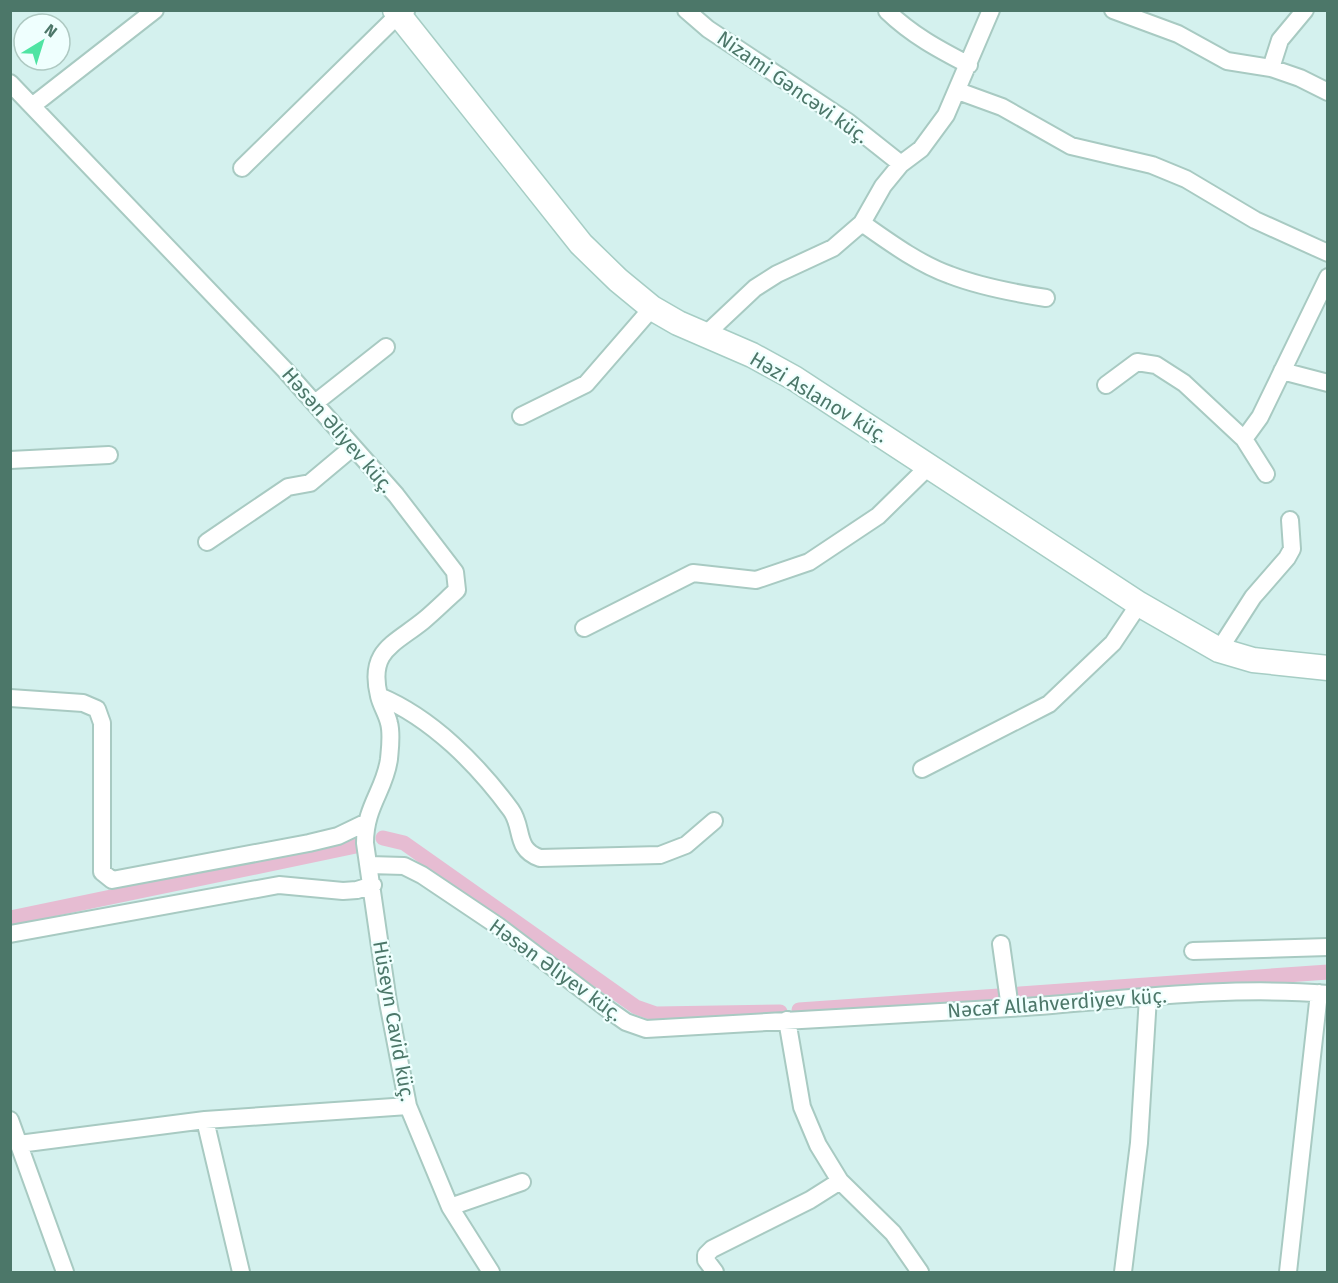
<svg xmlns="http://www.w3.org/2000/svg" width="1338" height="1283" font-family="'Fira Sans',sans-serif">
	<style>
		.residential { fill: #d4f1ee; fill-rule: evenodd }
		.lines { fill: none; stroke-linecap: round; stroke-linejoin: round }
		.canal { stroke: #e6bcd2; stroke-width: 15 }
		.street-casing { stroke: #a8cac2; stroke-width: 20 }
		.secondary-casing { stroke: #a6cdc4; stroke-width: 27 }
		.street { stroke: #fff; stroke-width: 16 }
		.secondary { stroke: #fff; stroke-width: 24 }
		.labels { text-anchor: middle; stroke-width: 4.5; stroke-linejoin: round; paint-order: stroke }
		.street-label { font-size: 20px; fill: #4c7769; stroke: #effffe }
	</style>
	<rect width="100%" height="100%" fill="#e8fcfb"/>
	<path class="residential" d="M11,11H1327V1272H11ZM24,24H60V60H24Z"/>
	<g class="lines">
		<path class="canal" d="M383,838L404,843L636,1007L656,1014L780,1012
			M10,918L356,846
			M1020,994L1328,972
			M799,1010L999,996"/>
		<g class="street-casing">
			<path id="street" d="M686,10L708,29L848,122L901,164
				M1113,10L1178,34L1227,61L1271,68L1300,78L1328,92
				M887,11C912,35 938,49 969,65
				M1271,68L1280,40L1305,10
				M10,83L285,370L396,495L455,572L457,590C446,600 435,611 423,621C393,645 368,651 379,696C381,705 387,714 389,723C392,734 390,748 389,759C385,790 365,806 365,843L388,1002L408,1106L450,1207L491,1272
				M958,91L1002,107L1071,146L1152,165L1186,179L1255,220L1328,253
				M32,106L155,10
				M242,168L398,15L406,11
				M862,223C889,242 919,264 950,275C981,287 1014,293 1046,298
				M704,336L755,288L777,274L833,248L862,223L883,186L901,164L921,149L946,115L991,10
				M1282,371L1328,383
				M1106,385L1137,362L1156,365L1184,383L1244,439L1266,474
				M315,403L386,347
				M521,416L586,384L652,308
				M1244,439L1260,417L1328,277
				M10,460L109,455
				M207,542L288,487L310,483L353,447
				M584,628L693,573L756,580L809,562L878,516L930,465
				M1219,650L1253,597L1287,558L1292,549L1290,520
				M379,696C432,718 478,765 511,810C524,828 514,849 540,858L660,855L686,845L714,821
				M10,698L83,703L97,709L102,723V872L112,880L309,843L338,836L365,823
				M922,769L1049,704L1113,643L1139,604
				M369,865L404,866L422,875L498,926L609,1010L626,1022L646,1029C767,1021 889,1016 1010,1008C1116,1001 1221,985 1328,994
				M10,934L279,885L343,891L357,890L373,885
				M1001,944L1010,1008
				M1193,951L1328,947
				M787,1020L802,1107L818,1145L840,1181L893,1233L920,1272
				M10,1120L65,1272
				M205,1120L241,1272
				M19,1144L205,1120L408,1106
				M450,1207L522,1182
				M715,1272L706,1260V1255L712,1249L810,1200L840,1181
				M1123,1272L1139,1143L1148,997
				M1288,1272L1319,993"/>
		</g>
		<g class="secondary-casing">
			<path id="secondary" d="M395,10L581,244L618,280L652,308L678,323L752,355L794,378L1139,604L1219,650L1253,660L1328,668"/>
		</g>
		<use href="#street" class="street"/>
		<use href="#secondary" class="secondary"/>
	</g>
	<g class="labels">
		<g class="street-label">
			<text transform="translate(793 87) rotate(35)" y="7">Nizami Gəncəvi küç.</text>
			<text transform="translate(819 397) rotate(31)" y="7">Həzi Aslanov küç.</text>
			<text transform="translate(338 430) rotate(49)" y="7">Həsən Əliyev küç.</text>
			<text transform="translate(556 970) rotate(36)" y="7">Həsən Əliyev küç.</text>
			<text transform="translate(1057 1003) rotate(-4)" y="7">Nəcəf Allahverdiyev küç.</text>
			<text transform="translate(394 1021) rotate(80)" y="7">Hüseyn Cavid küç.</text>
		</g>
	</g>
	<rect width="1338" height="1283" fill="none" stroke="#4c7769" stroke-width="24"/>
	<g transform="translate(42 42) rotate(38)"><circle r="28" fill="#effffe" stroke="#aec9c2" stroke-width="1.5"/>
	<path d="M0-4.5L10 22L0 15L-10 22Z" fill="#4fe4a3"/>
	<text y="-9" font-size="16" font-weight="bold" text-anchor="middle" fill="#4c7769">N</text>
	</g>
</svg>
